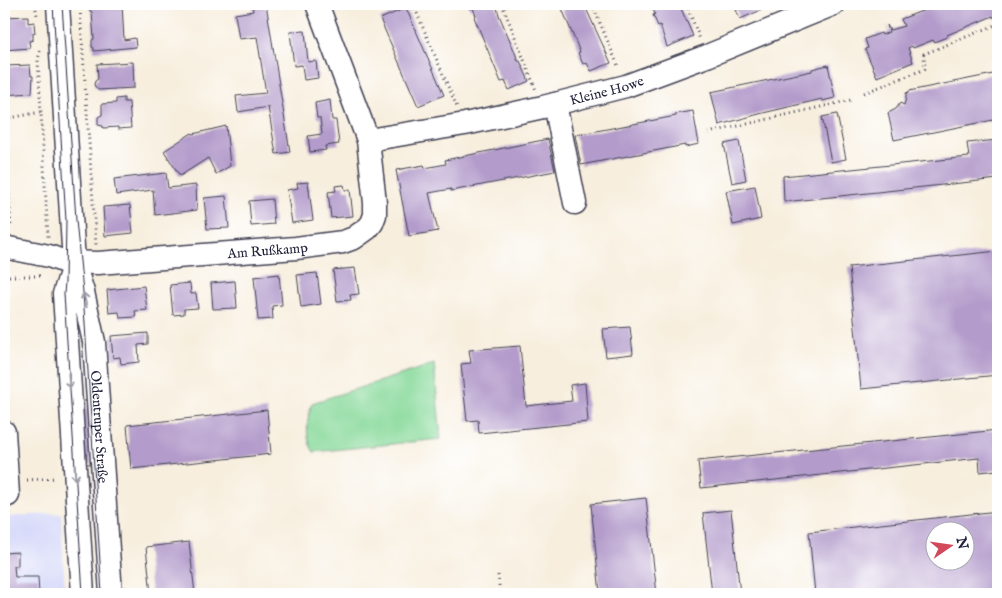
<svg xmlns="http://www.w3.org/2000/svg" width="1002" height="598" font-family="'IM FELL English',serif">
	<style>
		.built { fill: #d5d8f9 }
		.green { fill: #87d99a; stroke: #547e6a }
		.building { fill: #b39bcb; fill-rule: evenodd }
		.lines { fill: none; stroke-linecap: round; stroke-linejoin: round }
		.minor-casing { stroke: #424153; stroke-width: 25 }
		.path { stroke: #424153; stroke-width: 3; stroke-dasharray: 1 4; stroke-linecap: butt }
		.minor { stroke: #fff; stroke-width: 22 }
		.tram { stroke: #22223b; stroke-width: 1 }
		.oneway { stroke: #9c9ca7 }
		.labels { text-anchor: middle; stroke-width: 5; stroke-linejoin: round; paint-order: stroke }
		.street-label { font-size: 14px; fill: #22223b; stroke: #fff }
	</style>
	<rect width="100%" height="100%" fill="#fff"/>
	<filter id="ink" filterUnits="userSpaceOnUse"><feTurbulence type="fractalNoise" baseFrequency=".02" numOctaves="2"/><feDisplacementMap in="SourceGraphic" scale="10" xChannelSelector="R" yChannelSelector="G"/><feConvolveMatrix kernelMatrix="1 2 1 2 8 2 1 2 1" color-interpolation-filters="sRGB"/></filter>
	<filter id="wash" filterUnits="userSpaceOnUse"><feTurbulence type="fractalNoise" baseFrequency=".0096" numOctaves="4" result="noise"/><feDisplacementMap in="SourceGraphic" scale="20" xChannelSelector="R" yChannelSelector="G"/><feGaussianBlur stdDeviation="1.12" result="paint"/><feColorMatrix in="noise" values="0 0 0 0 0 0 0 0 0 0 0 0 0 0 0 0 0 1.4 0 .05"/><feComposite in="paint" operator="in"/></filter>
	<g filter="url(#wash)">
		<rect width="100%" height="100%" fill="#f7eedd"/>
		<path class="built" d="M61,513L65,594H4V517Z"/>
		<path class="green" d="M434,364L441,439L314,452C304,438 307,419 312,403Z"/>
		<g id="blocks">
			<path class="building" d="M89,4H122L124,40L135,38L136,47L94,51V48L92,47V40L94,39L92,12L90,11Z
				M252,4H266L290,152L276,154L268,107L238,112L236,96L266,93L257,37L239,39L235,14L253,11Z
				M468,4H496L499,15L514,50L518,61H520L529,81L509,90L505,81L501,82L474,17L476,16L473,8L470,9Z
				M560,4H584L611,63L591,71L587,63L583,64L578,53L580,52Z
				M651,4H679L693,36L667,47L660,25L658,26L653,15L655,14Z
				M741,4H770L771,6L740,19L736,10L742,7Z
				M926,4H998V17L994,18L993,16L947,35V37L934,42L933,40L913,48L912,46L908,48L913,62L877,77L865,49L868,48L865,39L881,33L882,35L889,32L887,25L890,30L904,26L901,19L922,11L920,6Z
				M406,8L444,95L418,106L380,19Z
				M28,16V23L34,22L35,33H33V40L29,41L30,48L4,50V17Z
				M305,31L308,62L316,61L318,78L304,80L302,65L294,66L290,32Z
				M133,62L134,88L98,90L94,85L95,81L98,79L97,64Z
				M30,65L31,76H33L32,93L4,95V66Z
				M828,65L835,98L822,101V99L759,114L719,125L711,92L812,71V69Z
				M998,73V119L894,140L888,113L896,109L900,103L904,105L906,98V93L909,92V91Z
				M124,98V102H129L131,128L118,129V127L103,128V126L98,125V117L102,115V104L116,103V99Z
				M330,100L332,120H336L339,144L325,146L326,150L310,152L308,136L322,134L320,118H317L315,103Z
				M693,111L699,144L685,147V145L581,165L575,135L676,116V114Z
				M837,114L846,159L831,162L822,117Z
				M226,126L230,166L216,174L208,158L180,176L164,151L192,133L193,134Z
				M548,139L555,171L451,191V189L429,193L438,231L409,236L396,170L424,165L425,168L446,164L445,160Z
				M998,140V179L784,202L783,176L969,157L967,143Z
				M739,141L746,180L732,183L724,144Z
				M166,173L168,188L196,185L197,210L155,215L153,190L116,195L114,179Z
				M308,182L313,220L292,223L287,190L298,188L297,183Z
				M344,185L345,190H350L353,216L331,218L328,192L336,191L335,186Z
				M755,186L761,219L733,225L726,191Z
				M226,196L229,228L207,229L204,198Z
				M272,199L274,224L251,226L249,201Z
				M130,205L133,233L105,236L103,207Z
				M998,251V375L861,389L849,267Z
				M355,268L359,294L350,295L351,300L337,301L333,270Z
				M317,273L321,304L301,307L297,275Z
				M279,274L282,305L272,306L273,319L258,320L254,277Z
				M235,281L237,308L213,309L211,283Z
				M190,283L191,294L196,293L198,308L184,309V314L173,315L170,285Z
				M144,286L147,310L135,311L136,317L120,318L119,312L109,313L107,290Z
				M630,327L633,354L606,357L603,329Z
				M148,333V344L138,345L139,362L121,364L120,357L113,358L111,336Z
				M520,346L526,406L572,401L570,385L585,383L588,422L479,433L478,420L467,421L461,364L471,363L469,350Z
				M76,401H87L91,464H80Z
				M267,410L271,454L131,469L127,425Z
				M998,430V470L980,472L979,458L701,488L698,461Z
				M646,498L657,594H600L591,504Z
				M731,510L740,594H712L703,513Z
				M998,511V594H815L809,532ZM934,530H964V560H934Z
				M189,542L195,594H151L146,547Z
				M18,552V566H14L15,577H38L39,594H4V553Z"/>
		</g>
	</g>
	<g filter="url(#ink)">
		<use href="#blocks" fill-opacity="0" stroke="#424153" stroke-width="1"/>
		<g class="lines">
			<g class="minor-casing">
				<g id="minor">
					<path id="s1" d="M58,4L74,263L83,292L94,342L111,594"/>
					<path d="M555,104L575,203"/>
					<path id="s2" d="M368,140L465,124L543,107L626,86L707,56L834,4"/>
					<path id="s3" d="M4,247L49,256L65,262L98,263L296,248L343,242L354,238L368,228L372,223L375,215V203L368,140L317,4"/>
					<path d="M74,263L64,294L83,594"/>
					<path d="M4,432L8,495L4,496"/>
				</g>
			</g>
			<path class="path" d="M35,4L37,15
				M413,4L457,107
				M502,4L536,90
				M592,4L619,68
				M686,4L700,39
				M80,9L96,245
				M40,51L38,60L48,237
				M864,93L925,69L924,54L998,24
				M5,119L11,228
				M5,119L41,112
				M708,133L851,100
				M4,276H41
				M27,480L56,478
				M498,575L500,594"/>
			<use href="#minor" class="minor"/>
			<path class="tram" d="M53,4L66,221L65,282L64,294L83,594
				M62,4L76,220L83,292L102,594"/>
		</g>
		<defs><path id="oneway-shaft" d="M-6 0H5M1.5-3L5.5 0L1.5 3" fill="none" stroke-width="1.6" stroke-linecap="round" stroke-linejoin="round" transform="scale(1.25)"/></defs>
		<g class="oneway">
			<use href="#oneway-shaft" transform="translate(85 300) rotate(-103)"/>
			<use href="#oneway-shaft" transform="translate(69 381) rotate(86)"/>
			<use href="#oneway-shaft" transform="translate(75 473) rotate(86)"/>
		</g>
	</g>
	<g class="labels">
		<g class="street-label">
			<text dy="5" stroke="none"><textPath href="#s2" startOffset="244">Kleine Howe</textPath></text>
			<text dy="5" stroke="none"><textPath href="#s3" startOffset="266">Am Rußkamp</textPath></text>
			<text dy="5" stroke="none"><textPath href="#s1" startOffset="426">Oldentruper Straße</textPath></text>
		</g>
	</g>
	<rect width="1002" height="598" fill="none" stroke="#fff" stroke-width="20"/>
	<g transform="translate(950 546) rotate(77)"><circle r="24" fill="#ffffff" stroke="#a7a7b1"/>
	<path d="M0-4L9 19L0 12L-9 19Z" fill="#d1495b"/>
	<text y="-8" font-size="14" font-weight="bold" text-anchor="middle" fill="#22223b">N</text>
	</g>
</svg>
